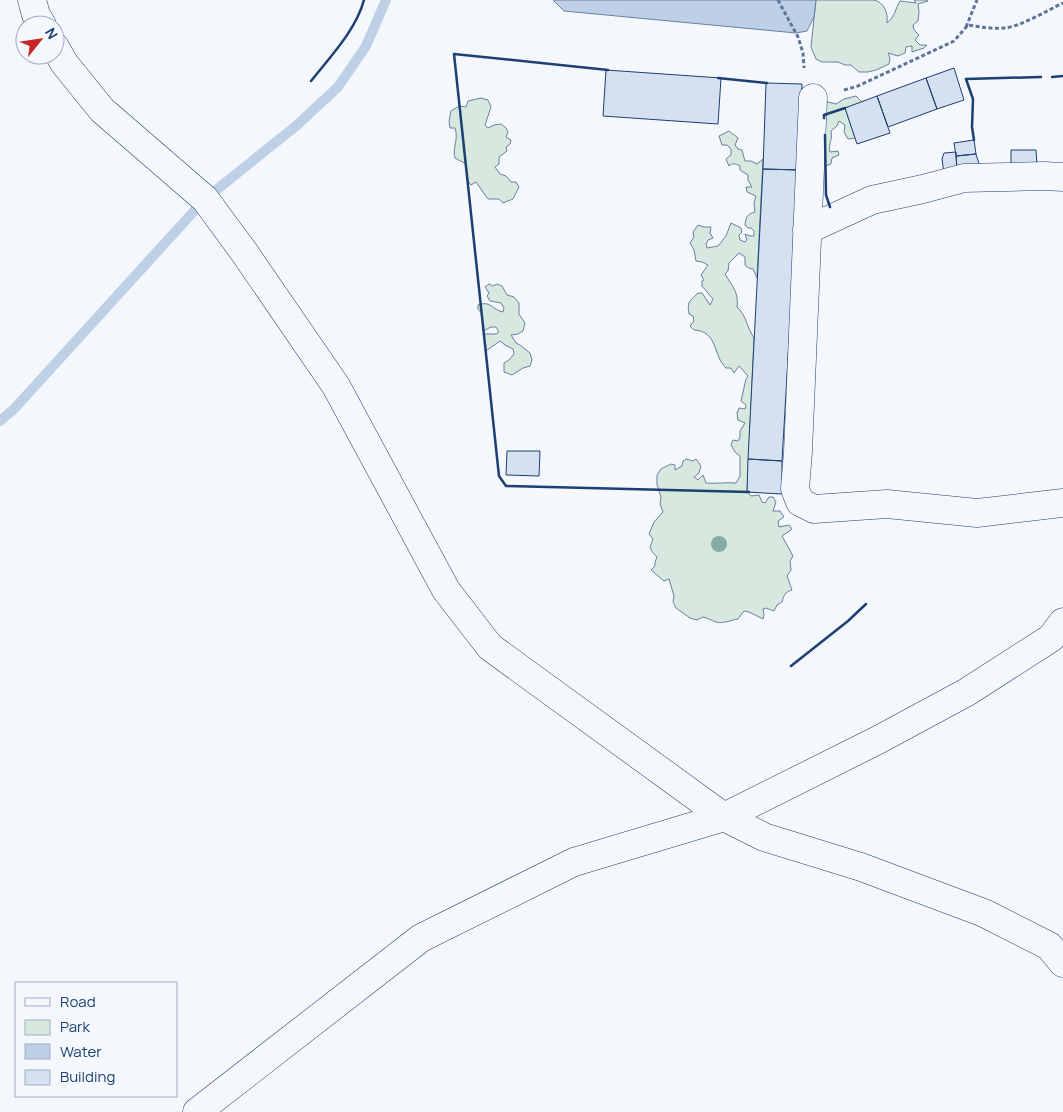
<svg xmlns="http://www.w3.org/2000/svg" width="1063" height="1112" font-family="Manrope,sans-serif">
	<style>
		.green { fill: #d7e8df; stroke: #687fa3 }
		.water { fill: #bed0e5; stroke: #687fa3 }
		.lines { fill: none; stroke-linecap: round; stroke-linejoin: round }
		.stream { stroke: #bed0e5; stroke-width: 10 }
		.building { fill: #d5e0f0; stroke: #1d3f73 }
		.street-casing { stroke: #1d3f73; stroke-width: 29 }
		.path { stroke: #5e769c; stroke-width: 3; stroke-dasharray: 4 2.5; stroke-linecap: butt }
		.street { stroke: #f4f7fb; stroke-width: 28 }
		.wall { stroke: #1d3f73; stroke-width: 2.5 }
		.tree { fill: #86aba6 }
	</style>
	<rect width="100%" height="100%" fill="#f4f7fb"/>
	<path class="green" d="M816,0H874C885,3 888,13 887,23C895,17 895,9 900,1L916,3L914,0H927L928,1L918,4L919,12L918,21L913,25L914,30L919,35L915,40L920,45H927L924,48L912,52V46L906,47L905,53L898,56L888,53L890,58L889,64L876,70L868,72H859L851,65H845L838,62H822L816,59L811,47Z
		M856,96L862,102L845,108L855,138L848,139L844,132L845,125L839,121L837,126L831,131C833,141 828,142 830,152L838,151L839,155L832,158L831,164L825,166L823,104L828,102L836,104L844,99Z
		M481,98L488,100L491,107L485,125L488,128L494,125L501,124L506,128L508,132L506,137L511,140L510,144L506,147L507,151L499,157V164L495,167L500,174L506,176L511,182H516L519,187L513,199L503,203L499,199H488L476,182L471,185L468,181L466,164L455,158C452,148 459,140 455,128H450L449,121L451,111L459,106L466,107L468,101Z
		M729,131C732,134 735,135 738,138L735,145L738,149L742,150L745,161H751L757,164L763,159L757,278L753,269L749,268L745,265V257L739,253L729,263L728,271L725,274C732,286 739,292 737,307C746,314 747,328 754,338L747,492L751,496L759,495L762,502L765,503L769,497H773L776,502L773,511H780L784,517L778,521L779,527L789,525L792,529L782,536L793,556L790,561L791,570L787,576L792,590C785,592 784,595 782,602L777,605L774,611L766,608L763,609L764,615L763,619L749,612L744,611L738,619C731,620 723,624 716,622C711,620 707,618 703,617L697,620L690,618L676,608L673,602L674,596L669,579L664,581L651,570L655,566V562L657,557L653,553L650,547L653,539L649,534L654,522L663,512L660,504L661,497L657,485V475L661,469L671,464L675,465V470L682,466L683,461L686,459L693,461L696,459L701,466L699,473L694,477L698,480L703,475L706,483C717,484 726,482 736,483L740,476V456L735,452L731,445L733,440L738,441L740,437V431L745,423L738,420L737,413L739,408L745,409L746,405L741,401L746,379L748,376L739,366L734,373L731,368H726C713,356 718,331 694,330L690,326L694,321L693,316L689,314C687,301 689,302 698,293H702L710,305L713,299L702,286V281L704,280L701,275L708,265L702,262L696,261L694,250L690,243L694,237L693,232L698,225L704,227H711L710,233L713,238L708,240L706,244L707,248L718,246L726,236L731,223L741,228L742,232L739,235L740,240L745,242L747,240L745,234L750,236H754V231L751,228H748L745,225C746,217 747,214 755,212L754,203L756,196L747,192L746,187H752L748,180V175L740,170V166C735,163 733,163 729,166L726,159L731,155V149L727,145H722L719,136Z
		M489,284L493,286L497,284L502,286L507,295L514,297L519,303V314L525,323L523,331L518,334L511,335L516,343L520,345L530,353L532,360L530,366L523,368L512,375L504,372V363L509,360L514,354L513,349L505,345L500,341L486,351L484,334H496L499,332L496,327H491L483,331L482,314L478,309V305C491,300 492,310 503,312L504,308L501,303L490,301L487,296L489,293L485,287Z"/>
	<path class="water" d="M553,0H816L814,17L807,31L796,33L564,11Z"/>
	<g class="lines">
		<path class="stream" d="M0,421L14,409L205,199L296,126L338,87L366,46L386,0"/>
	</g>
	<path class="building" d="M954,68L964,100L937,109L926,78Z
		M606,70L721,78L718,124L603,116Z
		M926,78L937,109L888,127L877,96Z
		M766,83L802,84L799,170L763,169Z
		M877,96L890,133L857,144L845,108Z
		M974,140L976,154L956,156L954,143Z
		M1011,150H1036L1037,165L1011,166Z
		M956,152L957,171L944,174L942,159L944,153Z
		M976,154L980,167L957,171L956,156Z
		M763,169L799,170L782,461L748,459Z
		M507,451H540L539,476L506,475Z
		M748,459L782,461V494L747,492Z"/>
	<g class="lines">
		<g class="street-casing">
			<path id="street" d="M32,0L36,15L42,25
				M55,47L64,63L102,110L205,199L244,252L336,386L446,590L490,647L724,817L764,837L861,867L984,913L1049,946L1063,963
				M813,98L798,452L795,489L800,502L814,509L887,504L977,513L1063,503
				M807,230L872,200L923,189L964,178L1044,176L1063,177
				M197,1112L421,938L574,862L724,817L878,740L967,692L1051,638L1063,622"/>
		</g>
		<path class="path" d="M778,0L798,37L803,53L804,68
			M966,27L977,0
			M844,90L858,86L954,41L968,25C980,27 992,29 1004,28C1020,27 1048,10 1063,3"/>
		<use href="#street" class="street"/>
		<path class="wall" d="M608,70L454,54L499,476L506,486L749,492
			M1052,77L1063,76
			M718,78L767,83
			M311,81C330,57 356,30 364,0
			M824,118V115L845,108
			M825,135L826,195L830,207
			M974,140L972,127L973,99L966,79L1041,77
			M791,666L848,621L866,604"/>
	</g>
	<circle class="tree" cx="719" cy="544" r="8"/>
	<rect x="15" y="982" width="162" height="115" fill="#f4f7fb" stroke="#9eadc5"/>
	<rect x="25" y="998" width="25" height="8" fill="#f4f7fb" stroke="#9eadc5"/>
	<text x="60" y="1007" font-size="15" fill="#1d3f73">Road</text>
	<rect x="25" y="1020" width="25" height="15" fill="#d7e8df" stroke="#9eadc5"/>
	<text x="60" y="1032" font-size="15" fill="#1d3f73">Park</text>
	<rect x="25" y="1044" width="25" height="15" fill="#bed0e5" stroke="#9eadc5"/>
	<text x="60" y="1057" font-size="15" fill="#1d3f73">Water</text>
	<rect x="25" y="1070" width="25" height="15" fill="#d5e0f0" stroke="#9eadc5"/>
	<text x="60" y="1082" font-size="15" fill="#1d3f73">Building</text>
	<g transform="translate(40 40) rotate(60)"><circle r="24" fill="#f4f7fb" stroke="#9eadc5"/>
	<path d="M0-4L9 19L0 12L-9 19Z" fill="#c62828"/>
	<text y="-8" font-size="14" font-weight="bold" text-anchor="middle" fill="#1d3f73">N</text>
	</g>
</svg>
